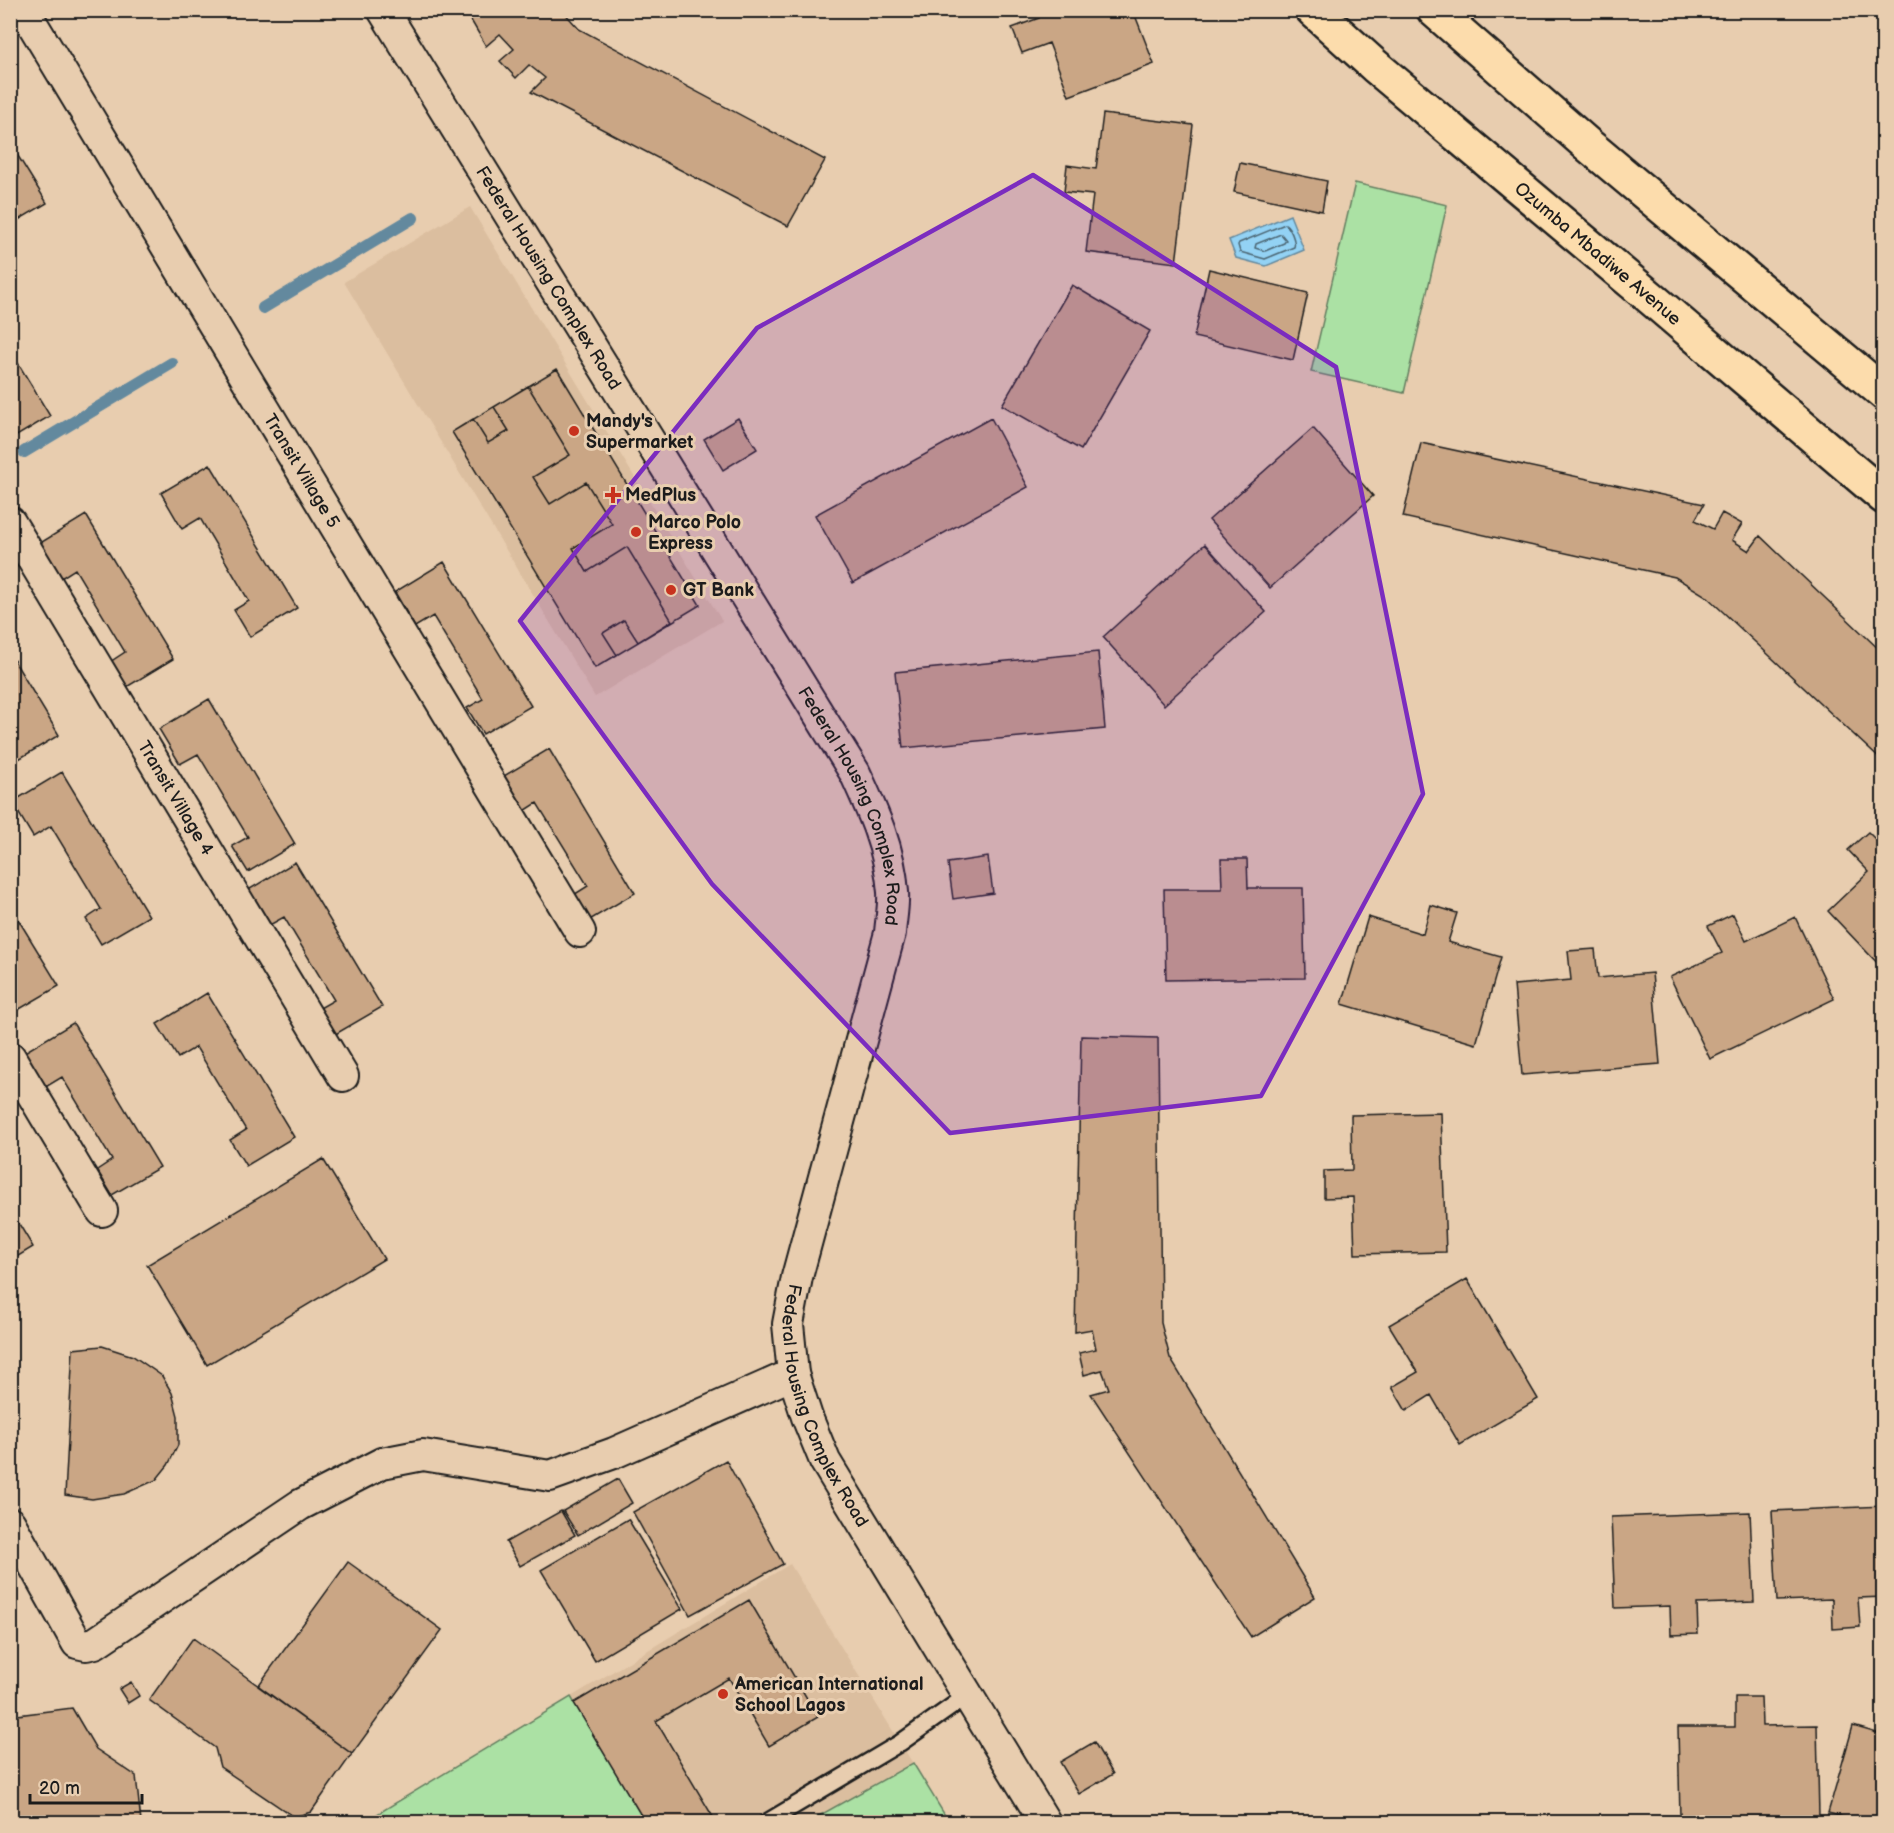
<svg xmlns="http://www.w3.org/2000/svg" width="1894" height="1833" font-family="'Balsamiq Sans',sans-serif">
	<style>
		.built { fill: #dbbe9f }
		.green { fill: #abe1a4; stroke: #647e60; stroke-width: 1.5 }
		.water { fill: #93d2f4; stroke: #63899e; stroke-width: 1.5 }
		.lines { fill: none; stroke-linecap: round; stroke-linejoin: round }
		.shore { stroke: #4c6572; stroke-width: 1.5 }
		.stream { stroke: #63899e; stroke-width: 12 }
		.building { fill: #caa685; stroke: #1c1c1c; stroke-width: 1.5 }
		.service-casing { stroke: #1c1c1c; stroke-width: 20 }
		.minor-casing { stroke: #1c1c1c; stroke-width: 34 }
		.trunk-casing { stroke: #1c1c1c; stroke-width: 38 }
		.service { stroke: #e8cdaf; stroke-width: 15 }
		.minor { stroke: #e8cdaf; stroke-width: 30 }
		.trunk { stroke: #fcdcac; stroke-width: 33 }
		.marked { fill: #7b2cbf; fill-opacity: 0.2; stroke: #7b2cbf; stroke-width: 4.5; stroke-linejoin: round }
		.poi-dot { fill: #c8321e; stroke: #e8cdaf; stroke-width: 2 }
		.labels { text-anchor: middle; stroke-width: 6; stroke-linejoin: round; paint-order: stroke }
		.street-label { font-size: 18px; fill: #1c1c1c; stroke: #e8cdaf }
		.poi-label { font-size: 18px; font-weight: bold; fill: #1c1c1c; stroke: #e8cdaf; text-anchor: start }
	</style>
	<rect width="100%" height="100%" fill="#e8cdaf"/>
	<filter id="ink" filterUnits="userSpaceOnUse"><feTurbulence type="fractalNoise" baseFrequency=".0167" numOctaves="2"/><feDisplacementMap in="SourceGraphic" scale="12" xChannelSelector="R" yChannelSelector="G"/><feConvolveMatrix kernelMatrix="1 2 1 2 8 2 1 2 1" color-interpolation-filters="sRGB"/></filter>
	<g filter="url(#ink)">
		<path class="built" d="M470,207L722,621L595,697L344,282Z
			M790,1564L949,1822H364L571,1697Z"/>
		<path class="green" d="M1355,183L1447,205L1404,393L1311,372Z
			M571,1697L645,1822H364Z
			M913,1763L949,1822H808Z"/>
		<path class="water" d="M1290,215L1304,250L1266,266L1236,258L1229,240Z"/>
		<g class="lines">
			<path class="shore" d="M1285,224C1290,227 1296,241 1294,247L1265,259L1240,252L1238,245L1239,243Z
				M1281,234L1286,240L1284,243L1265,251L1255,248L1256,244Z"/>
			<path class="stream" d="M263,308L413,218
				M24,452L172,363"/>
		</g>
		<path class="building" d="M465,10H562L579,29L825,160L788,226L531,92L545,78L529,65L516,78L500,61L514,49L500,34L486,46Z
			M1036,10H1133L1154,64L1069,96L1049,43L1022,53L1012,28L1039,18Z
			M1103,114L1193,125L1176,263L1086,252L1093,195L1064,192L1067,165L1096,169Z
			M10,143L47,203L10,225Z
			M1240,163L1327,181L1322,211L1234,192Z
			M1209,269L1308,293L1293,360L1194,337Z
			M1072,285L1150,331L1081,450L1002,405Z
			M10,350L50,416L10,440Z
			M557,369L700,605L595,668L452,432Z
			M528,386L570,455L533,477L550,504L586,482L612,524L573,548L587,572L627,547L672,621L638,642L624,620L603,633L617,655L595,668L452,432L473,419L488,443L509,431L494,407Z
			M738,418L757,449L723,470L704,439Z
			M991,418L1028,487L853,583L815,515Z
			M1313,428L1373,496L1270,588L1209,520Z
			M1421,443L1704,504L1695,520L1713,529L1722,513L1742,524L1732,540L1749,551L1760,536L1884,654V763L1706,596L1675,577L1403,517Z
			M210,464L297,608L250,637L234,610L249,601L200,518L182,529L161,493Z
			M86,515L173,659L125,688L110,662L125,652L75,569L58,580L37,545Z
			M1205,544L1266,612L1164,705L1103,637Z
			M444,562L531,706L483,734L467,708L483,699L433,616L415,627L395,592Z
			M1098,652L1105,729L903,748L895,672Z
			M10,654L59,735L12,763L10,761Z
			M209,699L295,844L248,872L232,846L248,837L198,754L180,764L159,729Z
			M549,749L635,893L588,921L572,896L588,886L537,803L520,814L499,779Z
			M62,772L149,916L101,944L86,919L101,909L51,826L33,837L12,802Z
			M1868,832L1884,848V970L1828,911L1869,872L1848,850Z
			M988,857L993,893L953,899L948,863Z
			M1221,859H1247L1248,888H1303L1305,978L1166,980L1164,889H1222Z
			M295,862L382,1007L334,1035L318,1009L334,1000L284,917L266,927L245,892Z
			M1431,905L1457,913L1448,942L1501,957L1476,1044L1342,1004L1368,917L1423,934Z
			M10,906L59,986L11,1014L10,1013Z
			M1733,914L1746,941L1795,917L1834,999L1710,1059L1670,977L1722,953L1708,926Z
			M1595,949L1598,978L1652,973L1660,1064L1522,1075L1514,985L1571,980L1568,951Z
			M207,993L294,1137L246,1166L230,1140L246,1130L196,1047L178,1058L157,1024Z
			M73,1023L160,1167L112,1195L97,1170L112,1160L62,1077L44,1088L23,1053Z
			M1081,1036L1158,1038L1161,1323L1170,1358L1315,1597L1251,1637L1091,1394L1109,1389L1102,1370L1084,1375L1079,1353L1096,1349L1092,1329L1075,1332Z
			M1441,1113L1446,1252L1355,1254L1353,1197L1324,1198V1171L1352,1170L1351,1115Z
			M323,1159L384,1259L207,1365L147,1265Z
			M10,1209L33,1247L10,1261Z
			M1467,1279L1538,1399L1460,1445L1431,1395L1406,1411L1392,1387L1418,1372L1389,1325Z
			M102,1346L133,1356L162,1376L172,1393L178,1416V1445L168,1465L156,1480L124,1494L92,1499L65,1495L73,1349Z
			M726,1460L783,1564L690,1615L633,1512Z
			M618,1479L632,1503L578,1535L563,1511Z
			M1884,1506V1597L1858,1598L1860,1627L1833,1629L1832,1599L1777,1601L1772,1511Z
			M561,1511L575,1535L520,1566L506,1542Z
			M1750,1512L1754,1602L1697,1604L1698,1634L1671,1635L1670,1606L1615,1608L1611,1517Z
			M628,1519L682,1609L595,1661L541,1570Z
			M348,1562L442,1630L352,1754L258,1686Z
			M749,1600L818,1717L769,1746L729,1678L656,1721L716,1822H645L574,1703Z
			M193,1638L352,1754L311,1812L294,1817L220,1767L215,1748L149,1700Z
			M131,1682L139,1696L128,1703L119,1689Z
			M1735,1697H1761L1762,1726L1817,1725L1819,1816L1680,1818L1678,1727H1735Z
			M72,1708L96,1749L136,1776L141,1822H10V1716Z
			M1853,1726L1884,1735V1822H1862L1828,1813Z
			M1094,1742L1113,1774L1079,1794L1060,1762Z
			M1545,1819L1623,1820V1822H1545Z"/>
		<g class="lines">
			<g class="service-casing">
				<path id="service" d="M767,1822L900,1743L968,1695"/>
			</g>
			<g class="minor-casing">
				<g id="minor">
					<path id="s1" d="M24,10L580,932"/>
					<path id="s2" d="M383,10L855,773C873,812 890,849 893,892C894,905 891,920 890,933L797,1277L788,1324L793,1374L807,1417L825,1461L1045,1822"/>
					<path id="s3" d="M10,522L343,1076"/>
					<path d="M10,1057L102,1211"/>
					<path d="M10,1523L77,1643L86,1645L95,1643L300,1505L382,1463L423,1455L550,1476L614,1453L793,1374"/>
				</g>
			</g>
			<g class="trunk-casing">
				<g id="trunk">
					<path id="s4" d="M1313,10L1375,66L1651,298L1884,497"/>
					<path d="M1434,10L1588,145L1884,393"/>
				</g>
			</g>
			<use href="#service" class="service"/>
			<use href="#minor" class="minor"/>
			<use href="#trunk" class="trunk"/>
		</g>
	</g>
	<path class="marked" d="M1033,175L1336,367L1423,794L1261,1096L950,1133L712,884L520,621L757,328Z"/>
	<g class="poi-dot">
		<circle cx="574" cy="431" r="6"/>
		<path d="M610 486h6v6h6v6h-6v6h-6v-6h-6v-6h6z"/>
		<circle cx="636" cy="532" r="6"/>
		<circle cx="671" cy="590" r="6"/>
		<circle cx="723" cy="1694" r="6"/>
	</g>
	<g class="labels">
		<g class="street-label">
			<text dy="6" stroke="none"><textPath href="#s4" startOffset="375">Ozumba Mbadiwe Avenue</textPath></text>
			<text dy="6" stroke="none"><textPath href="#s2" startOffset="315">Federal Housing Complex Road</textPath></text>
			<text dy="6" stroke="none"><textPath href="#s1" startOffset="538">Transit Village 5</textPath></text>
			<text dy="6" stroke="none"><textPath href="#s3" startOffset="322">Transit Village 4</textPath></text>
			<text dy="6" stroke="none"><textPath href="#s2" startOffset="927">Federal Housing Complex Road</textPath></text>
			<text dy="6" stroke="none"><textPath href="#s2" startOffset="1557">Federal Housing Complex Road</textPath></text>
		</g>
		<g class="poi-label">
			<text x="586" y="427">Mandy's<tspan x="586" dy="21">Supermarket</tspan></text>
			<text x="625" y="501">MedPlus</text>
			<text x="648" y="528">Marco Polo<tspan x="648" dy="21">Express</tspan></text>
			<text x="683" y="596">GT Bank</text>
			<text x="735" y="1690">American International<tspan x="735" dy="21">School Lagos</tspan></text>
		</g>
	</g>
	<rect width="1894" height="1833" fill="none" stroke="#e8cdaf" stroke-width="36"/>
	<rect x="18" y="18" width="1858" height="1797" fill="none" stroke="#1c1c1c" stroke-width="2" filter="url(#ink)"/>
	<path d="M30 1794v9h112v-9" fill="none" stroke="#1c1c1c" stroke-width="3"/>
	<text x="39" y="1794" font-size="18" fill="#1c1c1c" stroke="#e8cdaf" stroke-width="4.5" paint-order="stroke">20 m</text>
</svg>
